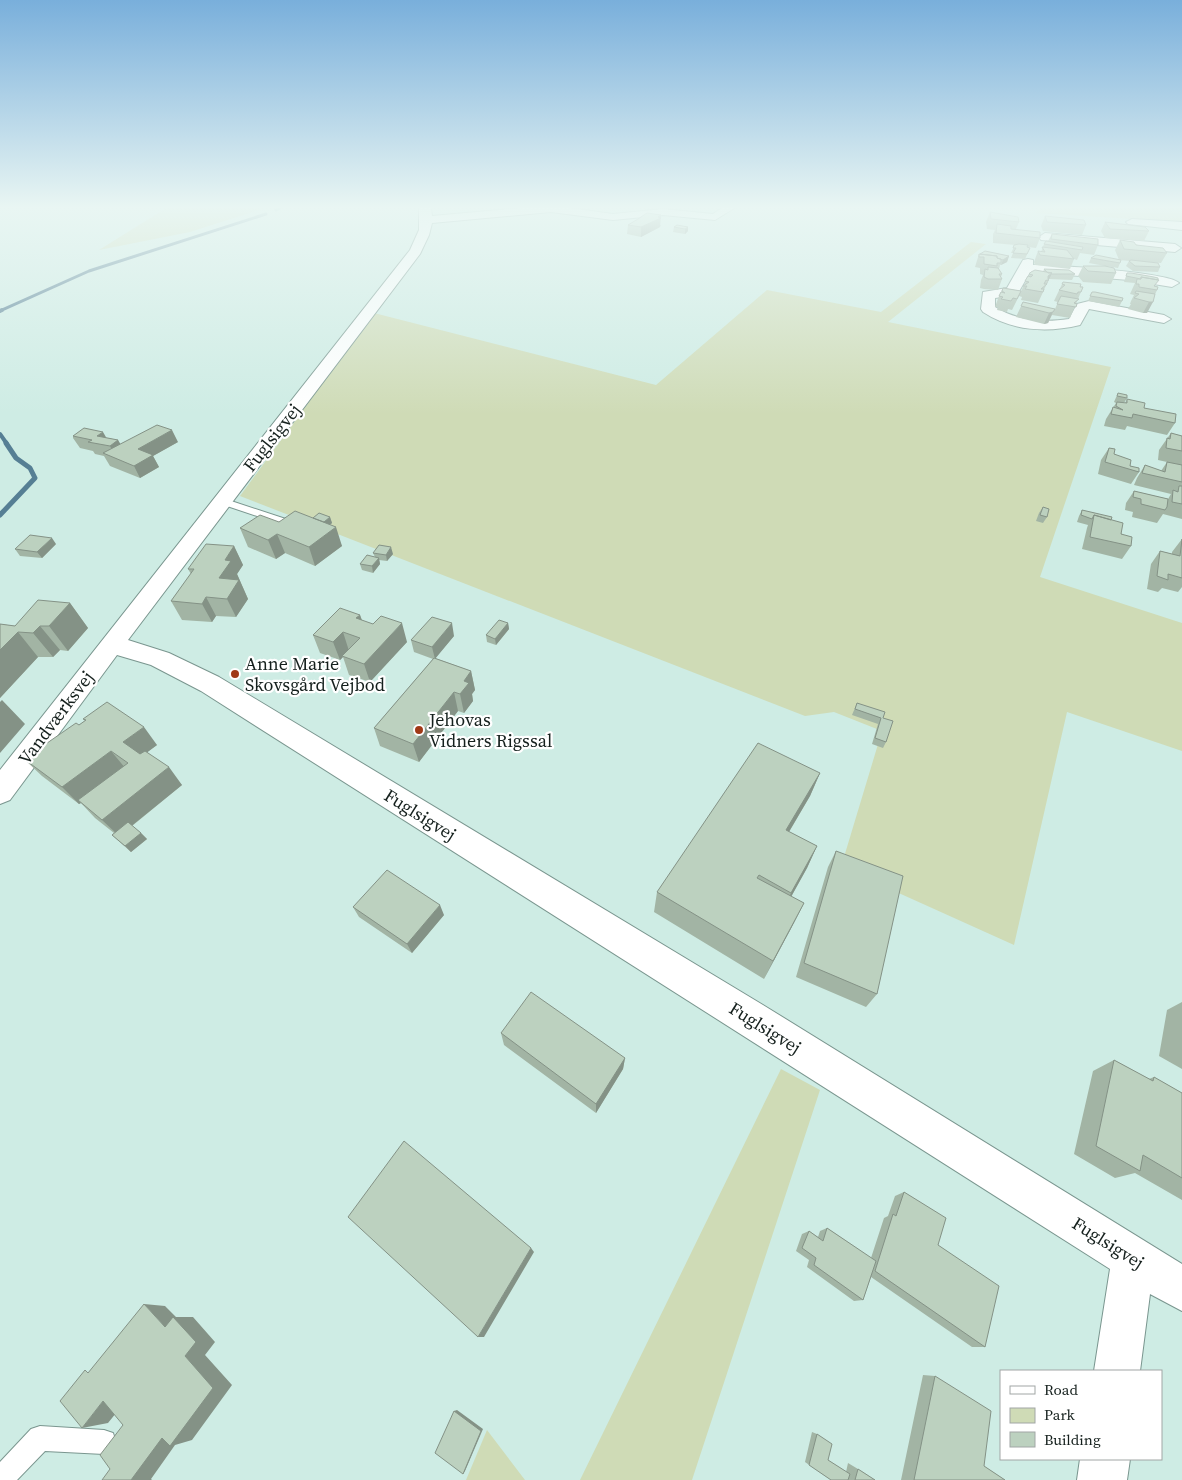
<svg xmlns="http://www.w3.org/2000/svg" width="1182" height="1480" font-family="'Source Serif 4',serif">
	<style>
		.green { fill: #cfdbb6 }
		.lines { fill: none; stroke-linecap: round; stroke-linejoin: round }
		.stream-far2 { stroke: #567f94; stroke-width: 3 }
		.stream-far1 { stroke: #567f94; stroke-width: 4 }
		.stream { stroke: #567f94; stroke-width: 5 }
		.lane-casing { stroke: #7a968f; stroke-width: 2 }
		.street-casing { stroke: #7a968f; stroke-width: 2 }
		.lane { fill: #fff; fill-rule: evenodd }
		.street { fill: #fff; fill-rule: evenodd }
		.wall { fill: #a2b4a4 }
		.shaded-wall { fill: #849286 }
		.building { fill: #bcd1bf; stroke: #849286 }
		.poi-dot { fill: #a03916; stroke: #fff; stroke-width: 2 }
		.labels { text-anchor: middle; stroke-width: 4.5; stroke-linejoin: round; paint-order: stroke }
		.street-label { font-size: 18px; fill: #15201d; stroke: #fff }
		.poi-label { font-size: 18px; fill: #15201d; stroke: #fff; text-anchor: start }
	</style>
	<rect width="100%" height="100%" fill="#ceece4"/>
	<path class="green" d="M168,207H264L265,208L190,232L99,250Z
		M1043,207H1182V222L1035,213Z
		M971,242L986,244L888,322L1111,367L1040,577L1182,623V751L1067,712L1014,945L841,867L882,731L834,712L805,716L240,496L374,313L656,385L767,290L881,312Z
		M781,1069L820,1090L692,1480H580Z
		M487,1430L525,1480H466Z"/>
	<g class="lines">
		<path class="stream-far2" d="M276,210L282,207
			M0,311L89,271L266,214"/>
		<path class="stream-far1" d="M0,311L2,310
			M0,434L7,444"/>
		<path class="stream" d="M0,515L35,478L30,468L16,458L6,443"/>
		<g class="lane-casing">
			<path id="lane" d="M222,498L301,524L302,526L297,529L293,528L218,503L217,501Z
				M40,1426L104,1430L113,1433L116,1442L113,1451L104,1454L45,1451L17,1480H0V1462L31,1429Z"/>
		</g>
		<g class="street-casing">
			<path id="street" d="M419,207H431L432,216L533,207H563L613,214L663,209L713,214L723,207H736L715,220L663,215L613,220L551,212L432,223L429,235L420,254L128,640L169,653L219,677L763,1005L1182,1264V1311L1150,1294L1140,1371H1094L1110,1269L201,691L151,665L117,655L10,800L0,804V770L410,250L419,230Z
				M1132,219L1182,222V230L1128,224L1126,222Z
				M1045,233L1175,244L1181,248L1175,252L1041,240L1039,237Z
				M1028,259L1033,260V265C1053,265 1170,272 1179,283L1172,287L1129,280L1030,272L1017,295L995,298V307C1018,321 1043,323 1069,319L1077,304L1089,301L1164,315L1171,319L1164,323L1089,309L1080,325C1047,333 1012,331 983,312L981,309L983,292L1007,288L1023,260Z
				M1080,1459H1130L1127,1480H1077Z"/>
		</g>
		<use href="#lane" class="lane"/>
		<use href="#street" class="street"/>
	</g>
	<path class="wall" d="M990,212L1019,222L1016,229L1040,238L1036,248L1028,247H1027L1030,248L1025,259L1011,258L1013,253H1011L1015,245L993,243V234L995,230L987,229L986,222Z
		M1045,216L1086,225L1082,235L1043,231L1041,226Z
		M1105,222L1149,231L1144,241L1105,238L1101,231Z
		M628,225H661L660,227L641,237L627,234Z
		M677,225L688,231L685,234L673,232L674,227Z
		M1052,234L1098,245L1094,255L1080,253L1077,260L1074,259L1070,269L1035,265L1034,262L1038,251L1041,252L1044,244L1048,241Z
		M1120,240L1167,253L1161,263L1146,262L1160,267L1158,272L1133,271L1126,266L1129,261H1130L1119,260L1115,250Z
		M979,254L1009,256L1007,262L1001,265H1000L999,269L1002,274L1001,277L1002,279L998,290L984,289L980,288L981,280L983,275L980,274V268L975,267Z
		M1091,258L1120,263L1118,268L1106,266L1116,273L1111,284L1083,282L1078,276L1083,266H1105L1089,263Z
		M1044,269L1075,274L1072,280L1049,279L1038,303L1021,300L1022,297L1019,296L1012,310L1008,309L1007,312L997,310L998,307H995L999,296L1003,288L1021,291L1031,272H1043Z
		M1127,273L1156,287L1157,290L1147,313H1143L1128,309L1131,304H1130L1131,301L1134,295L1130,294L1135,283L1124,282Z
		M1063,282L1083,287L1070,318L1052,315L1048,323L1044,324L1016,317L1023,302L1055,309L1058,302L1054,301Z
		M1092,292L1122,301L1119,307L1088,301Z
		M1118,393L1127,398L1124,403H1125L1127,399L1175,423L1167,435L1127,426L1125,430L1104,426L1106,419L1116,403L1114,402Z
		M1171,433L1182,436V519L1163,514L1157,523L1132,517L1133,512L1125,510L1126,503L1134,491L1168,499L1171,494L1134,485L1137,478L1145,465L1161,471L1167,462L1158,460L1159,450Z
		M73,436L107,438L118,440L120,444L178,442L153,456L159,467L140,478L110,466L104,456L95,454L93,451L80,448L73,438Z
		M1109,448L1114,454L1139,472L1131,484L1098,474L1101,460Z
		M1043,507L1047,517L1043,523L1036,521L1039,513Z
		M1082,510L1111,520L1131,546L1122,559L1082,549L1087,528L1088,525L1077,522L1079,516Z
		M330,517L332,523L330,525L342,546L315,566L285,553L276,559L248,547L240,528L279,522Z
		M1182,539V587L1178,592L1162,588L1158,592L1147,589L1151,564L1160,551L1172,554V552Z
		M56,544L42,558L20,556L15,549Z
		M234,546L243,565L237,574L248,599L236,617L216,616L212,622L182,620L171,601L191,574L188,569Z
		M373,553L393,554L387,561L379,560L380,564L373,573L362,570L360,564L375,557Z
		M70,603L88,628L68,651L60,650L53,657H38L0,698V624L15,626Z
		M360,615L362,620L407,642L370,682L349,675L343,657L340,660L320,653L313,635Z
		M508,623L509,629L496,645L487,642L486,635Z
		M454,636L435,658L471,671L475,690L472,694L473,701L464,713L458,711L419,762L380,746L374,728L433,659L414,652L411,640Z
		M857,703L883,718L886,742L883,748L872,744L878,724L852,715Z
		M83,719L157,745L147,752L182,785L132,826L141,833L147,839L131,852L112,835L114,833L95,818L81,803L79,804L42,776L24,759L79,725L85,721Z
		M820,773L810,796L789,832L817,846L807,868L791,897L804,903L764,979L654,912L657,892Z
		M836,851L877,994L866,1007L796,977L828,867Z
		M353,907L444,915L412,953L359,917Z
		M1182,1002V1069L1159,1056L1167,1010Z
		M501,1033L625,1058L623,1069L596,1113L504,1045Z
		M1114,1060L1149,1079L1154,1077L1182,1093V1200L1135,1173L1115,1178L1074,1154L1093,1071Z
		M904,1192L938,1245L985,1347H972L871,1277L863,1300L854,1301L807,1267L809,1260L796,1251L802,1234L809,1231L818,1237L820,1231L827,1228L871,1258L884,1218L888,1216L895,1196Z
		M923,1375L935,1376L984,1466L1005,1480H901Z
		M812,1432L817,1434L828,1460L846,1472L848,1463L858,1469L875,1480H831L805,1462Z"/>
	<path class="shaded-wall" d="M661,215L660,227L641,237V227Z
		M688,227V231L685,234V229Z
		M1009,256L1007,262L1001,265L1003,260Z
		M1052,273L1047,284H1046L1048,281V276Z
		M1149,302H1153L1147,313H1143Z
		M1053,312L1048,323L1044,324L1049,313Z
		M172,430L178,442L153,456L159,467L140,478L134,466L138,449Z
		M103,432L110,444L97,436Z
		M118,440L125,452L116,459L110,446Z
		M330,517L332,523L326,528L324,522Z
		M336,527L342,546L315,566L309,547Z
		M277,534L285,553L276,559L268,540Z
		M52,538L56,544L42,558L37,552Z
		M234,546L243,565L237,574L248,599L236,617L227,599L219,578L225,560Z
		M391,547L393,554L387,561L386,555Z
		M379,558L380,564L373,573L372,566Z
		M206,597L216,616L212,622L202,604Z
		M70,603L88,628L68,651L49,626Z
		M360,615L366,633L356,618Z
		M402,623L407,642L370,682L364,664Z
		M452,623L454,636L435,659L432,647Z
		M508,623L509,629L496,645L495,639Z
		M40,626L60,650L53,657L33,633Z
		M18,632L38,657L0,698V650Z
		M343,632L349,651L342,656L343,657L340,660L333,642Z
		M471,671L475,690L472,694L473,701L464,713L460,694L464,681Z
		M454,692L458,711L419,762L413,744Z
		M2,700L25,724L0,753V702Z
		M144,727L157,745L137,760L123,742Z
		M111,751L126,769L78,800L81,803L79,804L62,787Z
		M169,767L182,785L119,836L102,820Z
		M820,773L810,796L777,852L786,830Z
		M141,833L147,839L131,852L125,846Z
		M817,846L807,868L782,913L791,893Z
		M804,903L794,923L764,979L773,961Z
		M440,905L444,915L412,953L407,944Z
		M625,1058L623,1069L596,1113V1104Z
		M531,1248L534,1252L484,1337H478Z
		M144,1304L165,1306L176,1317H193L215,1342L205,1355L232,1385L192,1440L175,1445L151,1479L152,1480H131L185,1356L165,1327Z
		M129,1397L108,1423L82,1428L103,1401Z
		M457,1410L483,1429L465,1471L463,1474L454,1411Z"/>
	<path class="building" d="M990,212L1018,217L1019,222L991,219Z
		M647,213L661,215L658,217L661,218L641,227L628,225L638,219Z
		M1045,216L1084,220L1086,225L1047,222Z
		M1105,222L1145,227L1149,231L1110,229Z
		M997,224L1011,226V229L1040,232V238L996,233Z
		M677,225L688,227L685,229L674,227Z
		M1052,234L1098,239V245L1051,239Z
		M1120,240L1134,242L1136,245L1163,248L1167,253L1124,249Z
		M1046,241L1083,247L1082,250L1044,244Z
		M1019,244L1028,245L1027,247L1030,248L1027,254L1013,253L1016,248H1013L1014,245Z
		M1042,247L1067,250L1074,259L1040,255L1038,251L1045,252Z
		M985,251L1009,256L1003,260L997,258V256L980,254Z
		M979,254L997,256V258L1001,259V263H997V266L984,264V257H979Z
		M1096,255L1121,260L1120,263L1091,258Z
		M1131,260L1158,263L1160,267L1135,266L1129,261Z
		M1083,266H1105L1114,268L1116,273L1088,271Z
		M988,267L998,268L1002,274H999L1002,279H988L984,277L985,269L988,270Z
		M1044,269L1069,270L1075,274H1051L1052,273H1048Z
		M1035,270L1052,273L1048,276V281L1046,280L1044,284H1047L1041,289H1044L1043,292L1025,289L1027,286H1023L1029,282L1025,281L1028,276L1031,277L1033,275L1029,274L1031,272Z
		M1127,273H1131L1154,277L1158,278V280L1141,277V279L1126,276Z
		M1141,277L1159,280L1154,286L1158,287L1157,290L1139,287V284H1136L1137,279H1141Z
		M1063,282L1081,284L1080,287H1083L1081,292H1078L1077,294L1059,290L1065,285L1062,284Z
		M1003,288L1021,291L1017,299L1013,298L1011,301L1001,299L1003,297L999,296L1001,292L1005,293L1002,291Z
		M1136,291L1155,294L1153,302H1149L1134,298L1139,294L1135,293Z
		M1092,292H1095L1123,298L1122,301L1090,296Z
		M1061,296L1079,299L1074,303L1077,304L1076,307L1057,304Z
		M1023,302L1055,309L1053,312L1049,313L1021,306Z
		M1118,393L1127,395V398L1117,396Z
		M1127,399L1145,403L1144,408L1176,414L1175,423L1133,414L1132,418L1111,414L1113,407L1123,410L1116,406L1117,402L1127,403Z
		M157,425L172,430L138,449L153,455L134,466L103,453Z
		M84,428L103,432L97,436L118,440L110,446L88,442L92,440L73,436Z
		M1171,433L1182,436V451L1166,448L1167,438L1170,439Z
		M1109,448L1115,449L1114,454L1131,460L1130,466L1139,468V472L1105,462Z
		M1167,462L1182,465V482L1142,473L1145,465L1165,472Z
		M1179,486H1182V504L1172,502L1173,490L1178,492Z
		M1134,491L1168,499L1167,507L1165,510L1141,504V499L1133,497Z
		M1043,507L1049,509L1047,517L1040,515Z
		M1082,510L1112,517L1111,520L1094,515L1092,519L1081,515Z
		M295,511L336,527L309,547L277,534L268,540L240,528L260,515L279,522Z
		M319,513L330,517L324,522L313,518Z
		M1094,515L1123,523L1121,534L1132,537L1131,546L1090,537Z
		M30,535L52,538L37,552L15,549Z
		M1182,539V578L1168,574V580L1157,576L1160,551L1180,556Z
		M206,544L234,546L225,560L231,561L219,578L239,580L227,599L206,597L202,604L171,601L194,569H188Z
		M379,545L391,547L386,555L373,553Z
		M367,555L379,558L372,566L360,564Z
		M38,600L70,603L49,626H40L33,633L18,632L0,650V624L15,626Z
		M340,608L360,615L356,618L373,624L381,616L402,623L364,664L342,656L360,638L343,632L333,642L313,635Z
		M432,617L452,623L432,647L411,640Z
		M499,620L508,623L495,639L486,635Z
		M434,658L471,671L464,681L469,683L460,694L454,692L413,744L374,728Z
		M107,702L144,727L123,742L140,754L145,751L169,767L102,820L78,800L128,763L111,751L62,787L24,759L76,723L79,725L86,720L83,719Z
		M857,703L885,712L883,718L893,721L886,742L875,738L881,718L855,709Z
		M758,743L820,773L786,830L817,846L791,893L759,875L757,878L804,903L773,961L657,892Z
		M128,822L141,833L125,846L112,835Z
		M836,851L903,876L877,994L804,963Z
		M387,870L440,905L407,944L353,907Z
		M531,992L625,1058L596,1104L501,1033Z
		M1114,1060L1153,1081L1154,1077L1182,1093V1178L1143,1155L1140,1171L1096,1146Z
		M404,1141L531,1248L478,1337L348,1217Z
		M904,1192L946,1218L938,1245L999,1286L985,1347L875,1271L893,1214L896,1216Z
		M827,1228L876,1261L863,1300L814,1265L816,1258L802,1248L809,1231L823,1241Z
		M144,1304L165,1327L173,1317L196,1342L185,1356L213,1388L170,1446L162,1438L131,1480H102L110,1469L100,1455L123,1425L103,1401L82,1428L60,1401L85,1370L88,1373Z
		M935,1376L991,1411L984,1466L1005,1480H914Z
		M454,1411L481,1431L463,1474L435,1453Z
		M817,1434L832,1444L828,1460L850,1474L848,1480H831L809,1465Z
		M858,1469L875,1480H855Z"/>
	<linearGradient id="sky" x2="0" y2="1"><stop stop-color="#79afdb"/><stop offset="0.5" stop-color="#e9f6f3"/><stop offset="1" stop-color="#e9f6f3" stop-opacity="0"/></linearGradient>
	<rect width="1182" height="414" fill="url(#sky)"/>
	<g class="poi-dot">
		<circle cx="235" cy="674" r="5"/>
		<circle cx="419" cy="730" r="5"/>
	</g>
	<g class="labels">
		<g class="street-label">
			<text transform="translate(272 438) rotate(-52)" y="6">Fuglsigvej</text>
			<text transform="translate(56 718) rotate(-53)" y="6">Vandværksvej</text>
			<text transform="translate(420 815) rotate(32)" y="6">Fuglsigvej</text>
			<text transform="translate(765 1028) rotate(32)" y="6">Fuglsigvej</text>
			<text transform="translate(1108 1243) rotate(32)" y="6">Fuglsigvej</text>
		</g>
		<g class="poi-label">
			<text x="245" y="670">Anne Marie<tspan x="245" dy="21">Skovsgård Vejbod</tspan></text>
			<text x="429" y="726">Jehovas<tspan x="429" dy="21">Vidners Rigssal</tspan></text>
		</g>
	</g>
	<rect x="1000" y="1370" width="162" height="90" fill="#ffffff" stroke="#a1a6a5"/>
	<rect x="1010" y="1386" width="25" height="8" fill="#ffffff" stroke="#a1a6a5"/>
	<text x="1044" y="1395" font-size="15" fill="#15201d">Road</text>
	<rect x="1010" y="1408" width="25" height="15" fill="#cfdbb6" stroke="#a1a6a5"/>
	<text x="1044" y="1420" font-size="15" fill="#15201d">Park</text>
	<rect x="1010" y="1432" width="25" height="15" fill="#bcd1bf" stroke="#a1a6a5"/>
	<text x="1044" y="1445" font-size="15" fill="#15201d">Building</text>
</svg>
